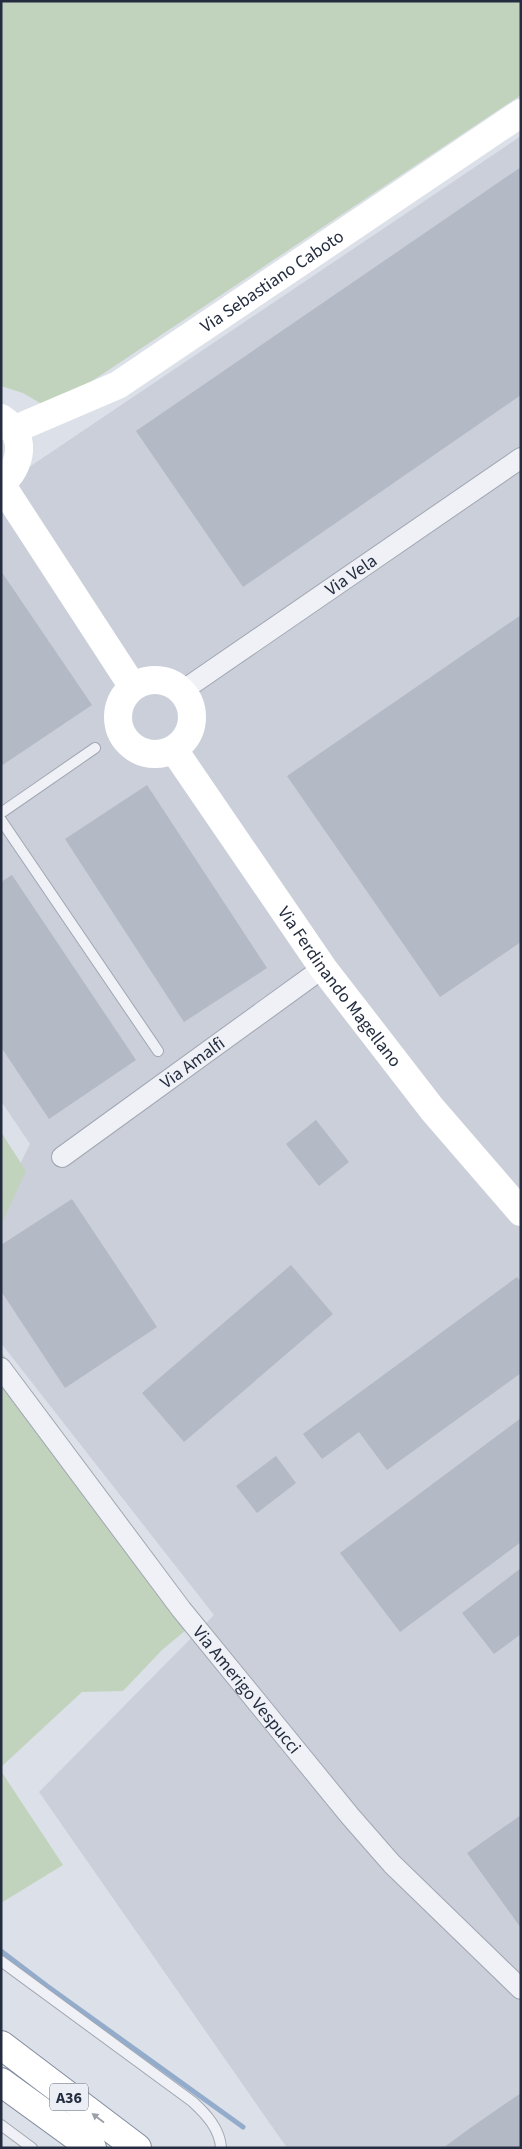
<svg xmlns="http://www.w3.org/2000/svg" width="522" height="2149" font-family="'Source Sans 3',sans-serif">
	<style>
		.built { fill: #cacfda }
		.green { fill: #c1d3bc }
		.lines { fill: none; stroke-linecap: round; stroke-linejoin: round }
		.stream { stroke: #93accc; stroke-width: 5 }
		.building { fill: #b3b9c5 }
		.lane-casing { stroke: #a1a7b2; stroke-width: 12 }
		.street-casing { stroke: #a1a7b2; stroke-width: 22 }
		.highway-casing { stroke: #828ca0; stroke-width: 30 }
		.lane { stroke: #eff1f6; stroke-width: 10 }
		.street { stroke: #eff1f6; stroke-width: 20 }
		.secondary { stroke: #fff; stroke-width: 28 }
		.highway { stroke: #fff; stroke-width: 28 }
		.oneway { fill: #9ca0a9 }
		.labels { text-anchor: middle; stroke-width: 4.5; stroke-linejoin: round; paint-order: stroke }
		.shield { fill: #ebeff5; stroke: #606776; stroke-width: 1 }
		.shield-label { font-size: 16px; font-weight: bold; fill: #242d40 }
		.street-label { font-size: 18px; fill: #242d40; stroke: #ebeff5 }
	</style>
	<rect width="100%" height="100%" fill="#dce0e8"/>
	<path class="built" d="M521,136V2148H287L39,1792L214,1615L1,1343V1202L30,1144L1,1101V486Z"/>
	<path class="green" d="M1,1H521V95L50,409L23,393L1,386Z
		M1,1132L26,1171L1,1225Z
		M1,1352L69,1442L197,1621L162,1650L123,1691L82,1692L1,1767Z
		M1,1771L63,1865L1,1903Z"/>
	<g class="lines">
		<path class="stream" d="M1,1951L47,1986L243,2127"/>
	</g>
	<path class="building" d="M521,167V395L243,587L136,431Z
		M1,571L92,705L1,766Z
		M521,615V942L440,997L287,776Z
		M147,785L267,968L184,1022L65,839Z
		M12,875L136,1060L49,1119L1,1047V882Z
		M316,1120L349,1162L319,1186L286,1144Z
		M72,1199L157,1327L65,1388L1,1291V1245Z
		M291,1265L333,1314L184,1442L142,1393Z
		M517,1277L521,1282V1373L387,1470L359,1432L322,1459L303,1434Z
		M521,1418V1542L400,1632L340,1553Z
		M276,1456L296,1483L257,1513L236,1486Z
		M521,1568V1634L494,1654L462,1613Z
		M521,1815V1928L467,1853Z
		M521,2093V2148H443L473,2126Z"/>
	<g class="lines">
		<g class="lane-casing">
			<path id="lane" d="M1,813L95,748
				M1,820L158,1051
				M1,1961L193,2102C206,2114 220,2129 221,2148
				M1,2125L32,2148"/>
		</g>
		<g class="street-casing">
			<g id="street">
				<path id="s1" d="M182,691L521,458"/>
				<path id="s2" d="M62,1157L323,968"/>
				<path id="s3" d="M1,1368L181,1609L350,1816L392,1864L521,1989"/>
			</g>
		</g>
		<g class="highway-casing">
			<path id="highway" d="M1,2045L137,2148
				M1,2082L92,2148"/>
		</g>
		<use href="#lane" class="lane"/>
		<use href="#street" class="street"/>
		<g class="secondary">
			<path d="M1,418C28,435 22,466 1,484"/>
			<path id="s4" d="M13,430L118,385L521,113"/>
			<path d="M1,484L133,687"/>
			<circle cx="155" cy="717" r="37"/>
			<path id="s5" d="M174,750L323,968L432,1109L521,1212"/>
		</g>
		<use href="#highway" class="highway"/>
	</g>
	<defs><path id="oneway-solid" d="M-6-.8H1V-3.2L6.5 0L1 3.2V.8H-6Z" transform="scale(1.25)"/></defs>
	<use class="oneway" href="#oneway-solid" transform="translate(98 2118) rotate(-143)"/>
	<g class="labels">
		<rect class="shield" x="50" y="2083.5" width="38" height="27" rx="4"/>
		<g class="shield-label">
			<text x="69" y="2103">A36</text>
		</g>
		<g class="street-label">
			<text dy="6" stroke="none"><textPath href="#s4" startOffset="300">Via Sebastiano Caboto</textPath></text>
			<text dy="6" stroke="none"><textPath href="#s1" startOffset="205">Via Vela</textPath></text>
			<text dy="6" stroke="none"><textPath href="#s5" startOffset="289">Via Ferdinando Magellano</textPath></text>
			<text dy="6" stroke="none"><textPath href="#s2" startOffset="161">Via Amalfi</textPath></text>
			<text dy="6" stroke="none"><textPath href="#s3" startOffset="405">Via Amerigo Vespucci</textPath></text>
		</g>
	</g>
	<rect width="522" height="2149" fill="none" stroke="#242d40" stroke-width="5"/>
</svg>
